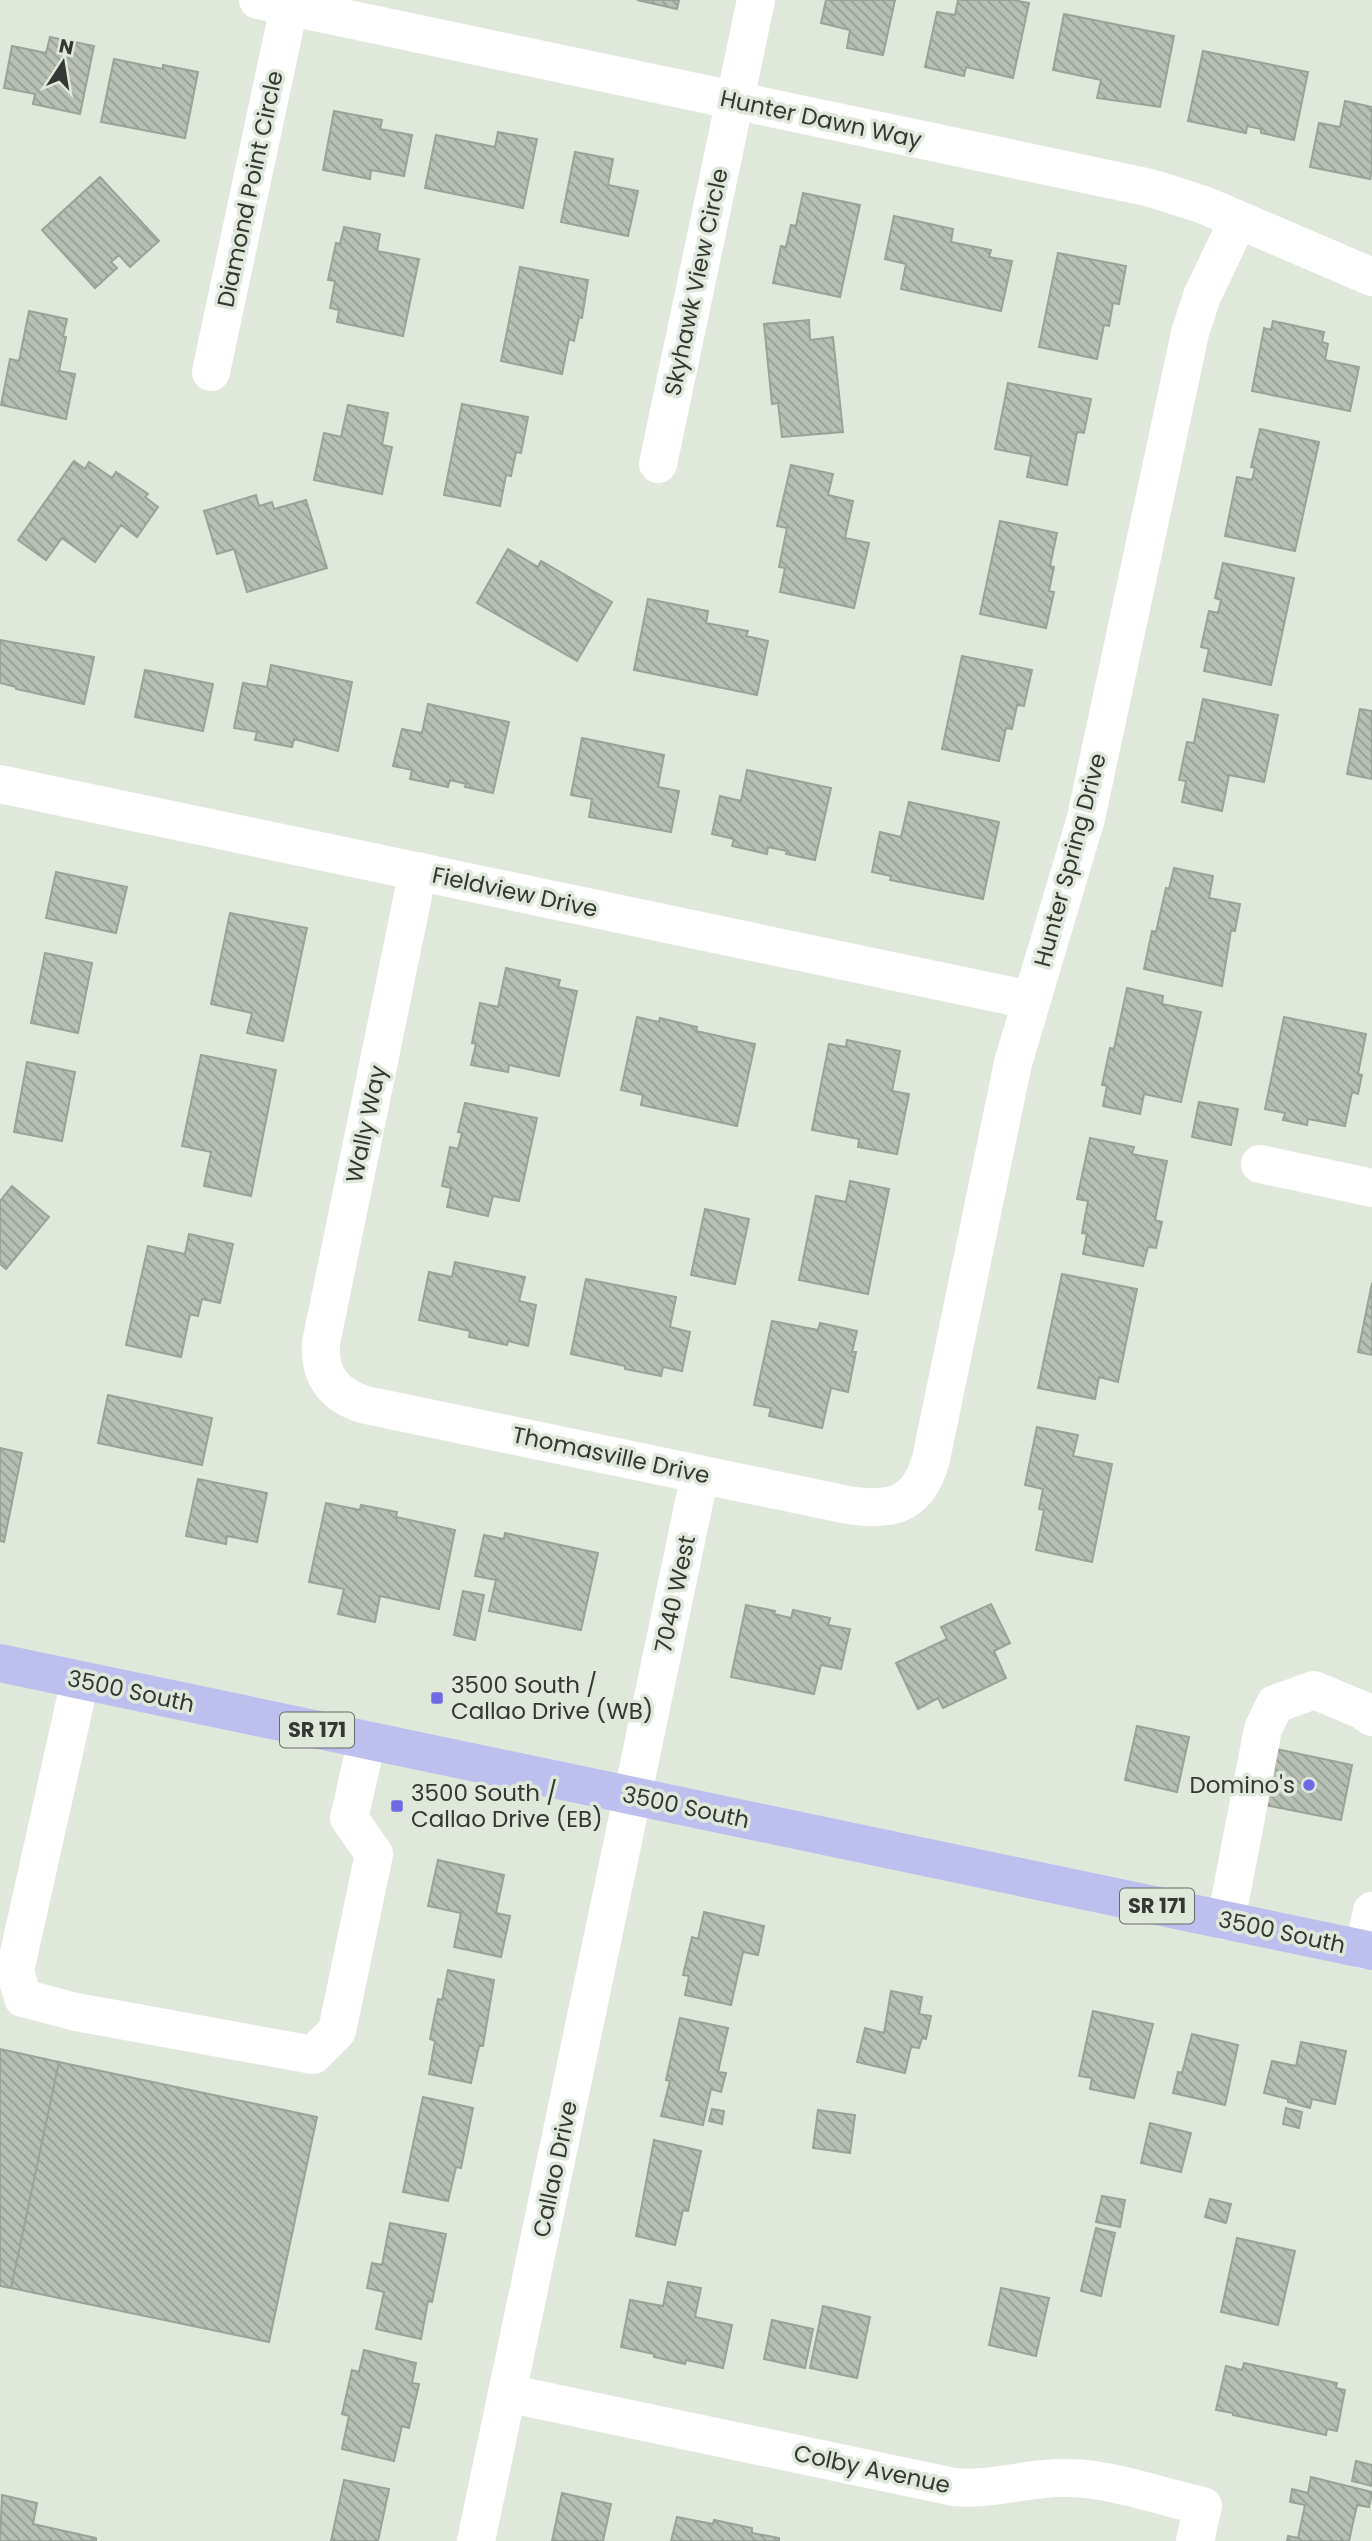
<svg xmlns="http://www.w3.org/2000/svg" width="1372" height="2541" font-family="Poppins,sans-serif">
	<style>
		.building { fill: url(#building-back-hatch); stroke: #9ba298; stroke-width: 2 }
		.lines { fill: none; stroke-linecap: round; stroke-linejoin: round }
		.minor { stroke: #fff; stroke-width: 38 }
		.major { stroke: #bdbfef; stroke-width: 38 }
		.poi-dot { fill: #6e6ae4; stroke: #e0e8dc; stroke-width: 2.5 }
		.labels { text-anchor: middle; stroke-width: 7; stroke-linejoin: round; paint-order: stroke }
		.shield { fill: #e0e8dc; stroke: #686c66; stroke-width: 2 }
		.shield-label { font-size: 21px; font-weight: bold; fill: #343733 }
		.street-label { font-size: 23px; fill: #343733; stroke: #e0e8dc }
		.poi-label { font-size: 23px; fill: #343733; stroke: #e0e8dc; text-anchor: start }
	</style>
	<defs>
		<pattern id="building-back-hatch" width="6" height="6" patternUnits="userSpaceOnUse" patternTransform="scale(1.75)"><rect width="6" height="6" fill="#b8c0b5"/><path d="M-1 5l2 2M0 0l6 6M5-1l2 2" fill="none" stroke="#969d94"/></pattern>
	</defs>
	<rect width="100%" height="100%" fill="#e0e8dc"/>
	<path class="building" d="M637,0H679L677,9Z
		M826,0H895L883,55L847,48L850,30L821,23Z
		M958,0H1013L1029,3L1013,78L966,67L964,76L925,67L937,12L955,15Z
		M1064,14L1174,36L1160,107L1097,98L1101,80L1053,70Z
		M50,37L94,46L80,114L33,104L35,94L4,88L12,46L46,53Z
		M1203,51L1308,72L1294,140L1261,133V129L1247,126L1246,133L1188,121Z
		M114,59L163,69V65L198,72L185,138L101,122Z
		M1345,101L1372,107V169L1370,179L1310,167L1319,123L1340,127Z
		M334,111L382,120L380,129L412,135L404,176L371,170L370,179L323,170Z
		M498,132L537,139L523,208L425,188L436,135L495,147Z
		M575,152L613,159L608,185L638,191L628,236L561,222Z
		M100,177L159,241L130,267L119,255L111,262L117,268L95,288L42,230Z
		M803,193L860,205L840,297L773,283L781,246L786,247L791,225L796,226Z
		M894,216L953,229L951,242L991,250L989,257L1012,261L1001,311L901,289L906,264L885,259Z
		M344,227L380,234L377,251L419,259L403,336L337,322L339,310L330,308L335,281L328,280L336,243L340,244Z
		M1058,253L1126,266L1119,304L1113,303L1109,326L1104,325L1097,359L1039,347Z
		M520,267L588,280L582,318L579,317L574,341L569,339L562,374L501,361Z
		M29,311L67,319L63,337H66L59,371L75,374L66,419L1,405L10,359L19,361Z
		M809,320L810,340L833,337L843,432L782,437L778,403L772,404L764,324Z
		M1273,321L1324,332L1322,342L1328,344L1325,360L1359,367L1350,411L1252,391L1264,328L1271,330Z
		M1008,383L1091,399L1084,433L1077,432L1067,485L1027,477L1031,456L995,449Z
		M462,404L528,417L521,453L516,452L511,476L506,475L500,506L444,495Z
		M348,405L388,413L382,445L392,447L382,494L314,480L324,433L341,437Z
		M1260,429L1319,442L1295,551L1225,536L1237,477L1252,480L1255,468L1251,467Z
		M74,461L85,469L89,462L112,478L116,472L148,494L145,497L158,507L137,537L121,525L95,562L62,538L46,560L18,540Z
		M791,465L833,474L828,495L853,501L845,538L869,543L854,608L780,592L785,568L779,567L787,528L777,526Z
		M256,495L259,506L272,502L274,509L306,500L327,568L247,592L234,549L217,554L204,511Z
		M1000,521L1057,533L1050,566L1054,567L1049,591L1054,592L1046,628L980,614Z
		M508,549L538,567L541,561L612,602L577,661L477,603Z
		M1223,563L1294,578L1271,685L1204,671L1209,649L1201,647L1209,611L1218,613L1221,600L1215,598Z
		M648,599L708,611L706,623L748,631L746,636L768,641L757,695L634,670Z
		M0,640L94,657L84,704L16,689V687L0,683Z
		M962,656L1032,670L1024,706L1017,705L1012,729L1006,728L999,761L942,749Z
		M271,665L352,682L338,751L294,739L292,747L255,740L257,732L234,728L243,683L267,687Z
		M145,670L213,684L203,731L135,717Z
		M1203,699L1278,715L1264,782L1229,775L1222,811L1182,802L1186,781L1179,780L1187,742L1194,743Z
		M428,704L509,722L493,793L465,787L466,784L450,780L448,787L410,779L412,770L393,766L402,729L422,733Z
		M1360,709L1372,711V779L1347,774Z
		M582,738L664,755L658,787L679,791L671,832L589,817L592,799L571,795Z
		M747,770L831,788L815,860L786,854L787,851L768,847L767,854L732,846L734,839L712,834L720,796L741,801Z
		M909,802L999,822L983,899L890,880L891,876L872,872L880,832L901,837Z
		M1174,868L1213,876L1209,898L1240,904L1235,931L1231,930L1222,986L1144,969L1152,931L1156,932L1166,888L1169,889Z
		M56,872L127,887L116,933L46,918Z
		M230,913L307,928L283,1041L247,1033L252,1013L211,1004Z
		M45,953L92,963L78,1033L31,1023Z
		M506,968L560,980L558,987L577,991L559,1076L509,1065L508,1072L471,1065L476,1044L472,1043L480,1003L498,1007Z
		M1127,988L1163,996L1162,1004L1201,1012L1181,1102L1144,1094L1140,1114L1103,1106L1107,1086L1102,1085L1110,1048L1114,1049Z
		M637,1017L659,1022L660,1018L697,1027L696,1031L755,1044L737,1126L641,1105L643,1095L621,1090Z
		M1284,1017L1366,1034L1358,1074L1362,1075L1358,1094L1352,1092L1345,1126L1308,1119L1307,1125L1283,1120L1285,1113L1265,1109Z
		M847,1040L900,1051L892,1091L909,1094L897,1154L858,1147L859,1139L812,1130L829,1044L846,1047Z
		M201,1055L276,1070L251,1196L204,1186L211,1152L182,1146Z
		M27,1062L75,1072L62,1141L14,1132Z
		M1199,1102L1238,1109L1231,1145L1192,1137Z
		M465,1103L537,1118L519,1201L493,1196L488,1216L447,1207L451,1188L442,1186L450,1147L458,1149L462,1133L458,1132Z
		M1090,1138L1134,1147L1132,1154L1167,1161L1155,1220L1162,1222L1156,1248L1148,1247L1143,1266L1083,1254L1087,1234L1082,1233L1088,1201L1077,1199Z
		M850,1181L889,1189L868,1294L799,1280L816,1196L846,1202Z
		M12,1186L49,1217L6,1269L0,1264V1201Z
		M705,1209L749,1219L735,1284L691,1275Z
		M189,1234L233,1244L220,1303L202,1299L198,1316L190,1314L181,1357L126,1345L148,1246L185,1254Z
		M455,1262L525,1277L519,1301L536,1305L528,1346L508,1341L507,1345L469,1337L470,1331L419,1320L429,1272L452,1277Z
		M1062,1274L1137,1289L1118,1382L1099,1377L1095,1399L1038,1388Z
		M586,1279L676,1297L670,1327L690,1332L682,1371L663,1367L661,1376L625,1369V1366L571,1354Z
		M1372,1283V1355L1358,1352Z
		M772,1321L818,1330L820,1323L857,1331L852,1352H856L848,1392L831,1388L822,1428L769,1416L771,1408L754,1405Z
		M108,1395L212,1418L202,1465L98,1443Z
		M1037,1427L1078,1435L1073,1456L1112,1464L1092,1562L1036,1550L1044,1510L1039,1509L1043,1489L1025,1485Z
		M0,1448L22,1453L4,1542L0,1541Z
		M198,1479L267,1493L257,1542L227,1536L226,1544L186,1536Z
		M326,1503L360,1510L361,1505L397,1512L396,1517L455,1530L439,1609L380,1596L375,1622L338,1614L344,1589L309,1582Z
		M505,1533L598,1553L581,1630L489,1611L496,1580L475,1576L484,1535L504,1539Z
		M463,1591L484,1595L475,1640L454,1635Z
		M991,1604L1010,1643L994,1651L1006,1678L943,1708L938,1698L918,1709L896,1663L947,1639L941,1627Z
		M746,1605L775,1611L774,1614L791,1618L793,1610L830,1618L828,1625L850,1629L841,1669L821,1665L814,1694L731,1677Z
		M1137,1726L1189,1737L1177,1792L1125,1780Z
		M1276,1749L1352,1765L1341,1820L1265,1805Z
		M438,1860L504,1875L496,1913L510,1916L501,1957L454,1947L461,1913L428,1906Z
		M704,1912L764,1926L758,1955L743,1952L731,2005L685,1995L689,1976L683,1975L692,1937L698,1939Z
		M448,1970L494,1980L483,2046H479L471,2083L429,2074L435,2041L430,2039L438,1999L442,2000Z
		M891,1991L922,1997L919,2014L931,2016L926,2039L922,2038L919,2048L911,2047L905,2073L857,2062L865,2028L884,2033Z
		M1093,2011L1153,2024L1134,2098L1090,2089L1092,2078L1079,2076Z
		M680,2018L728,2028L718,2072L726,2073L721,2092L711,2089L703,2125L661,2116L670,2081L666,2080Z
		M1192,2034L1238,2045L1225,2105L1173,2093L1178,2072L1182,2073Z
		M1301,2042L1346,2051L1335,2104L1312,2099L1310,2108L1288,2102V2099L1264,2093L1272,2061L1296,2066Z
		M0,2049L59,2062L11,2288L0,2286Z
		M59,2062L317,2117L269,2342L11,2288Z
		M423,2097L473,2108L461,2168L456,2167L448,2201L403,2192Z
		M1286,2108L1302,2112L1299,2128L1283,2124Z
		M712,2109L724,2111L722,2124L709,2121Z
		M818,2110L855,2115L850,2153L813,2148Z
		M1150,2123L1191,2133L1181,2172L1141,2163Z
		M654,2140L701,2151L688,2211L683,2210L675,2245L636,2236Z
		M1102,2196L1125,2200L1120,2227L1096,2222Z
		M1210,2199L1231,2204L1226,2223L1205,2217Z
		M390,2223L446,2234L432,2302L428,2301L421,2339L376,2329L384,2292L367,2288L372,2263L382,2265Z
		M1096,2228L1115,2233L1101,2296L1081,2291Z
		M1237,2238L1295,2251L1278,2325L1221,2312Z
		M668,2282L701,2288L695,2317L732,2325L723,2368L686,2360L685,2364L654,2357V2354L621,2347L630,2300L663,2306Z
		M1001,2288L1049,2298L1036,2356L989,2345Z
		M823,2306L870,2317L857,2378L810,2368Z
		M772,2320L813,2329L805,2368L764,2359Z
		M364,2350L416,2363L412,2383L419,2384L409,2428L402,2426L394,2461L342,2449L349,2416L342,2414L352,2370L359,2372Z
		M1244,2363L1337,2383L1336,2388L1345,2390L1337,2431L1327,2429L1326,2435L1233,2415V2413L1216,2410L1226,2366L1242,2370Z
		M1356,2461L1372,2465V2486L1352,2481Z
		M1311,2477L1372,2492L1369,2507L1357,2505L1349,2541H1287L1288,2536L1298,2538L1305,2505L1290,2502L1292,2489L1308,2493Z
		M344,2480L389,2489L378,2541H331Z
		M562,2493L611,2504L603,2541H552Z
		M2,2495L37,2503L33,2524L96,2538V2541H0Z
		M677,2517L713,2524L714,2520L752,2528V2533L779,2538V2541H671Z"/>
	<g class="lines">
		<path class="minor" d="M258,0L1151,188L1204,205L1372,277
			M211,372L289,7
			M658,464L756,0
			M0,784L1030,1000
			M418,871L321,1343C319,1376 334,1396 366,1405L848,1505C893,1512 918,1505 931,1459L1013,1063L1086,818L1190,333L1202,296L1238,221
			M1260,1164L1372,1188
			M80,1680L15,1971L23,1998L76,2012L313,2055L337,2031L374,1854L349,1818L367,1740
			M1226,1921L1263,1729L1275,1704L1314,1690L1362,1710L1372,1717
			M1364,1950L1372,1911
			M507,2393L954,2487C994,2491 1031,2476 1071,2478C1112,2479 1162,2497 1203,2506L1195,2541
			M476,2541L700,1474"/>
		<path class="major" d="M0,1663L1372,1951"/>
	</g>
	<g class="poi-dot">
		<rect x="430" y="1691" width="14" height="14" rx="3.5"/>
		<circle cx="1309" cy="1785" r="7"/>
		<rect x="390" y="1799" width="14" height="14" rx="3.5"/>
	</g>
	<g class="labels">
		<g class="shield">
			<rect x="280" y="1712.5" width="74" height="35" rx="5"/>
			<rect x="1120" y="1888.5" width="74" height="35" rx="5"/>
		</g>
		<g class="shield-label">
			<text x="317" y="1737">SR 171</text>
			<text x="1157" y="1913">SR 171</text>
		</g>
		<g class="street-label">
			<text transform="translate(821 119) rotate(12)" y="8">Hunter Dawn Way</text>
			<text transform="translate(250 189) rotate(-78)" y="8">Diamond Point Circle</text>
			<text transform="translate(696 282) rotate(-78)" y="8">Skyhawk View Circle</text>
			<text transform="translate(1070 860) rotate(-75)" y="8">Hunter Spring Drive</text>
			<text transform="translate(515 892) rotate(12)" y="8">Fieldview Drive</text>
			<text transform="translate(366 1124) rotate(-78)" y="8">Wally Way</text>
			<text transform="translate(611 1455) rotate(12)" y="8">Thomasville Drive</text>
			<text transform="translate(675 1594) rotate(-78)" y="8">7040 West</text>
			<text transform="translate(131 1691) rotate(12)" y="8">3500 South</text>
			<text transform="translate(686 1807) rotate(12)" y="8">3500 South</text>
			<text transform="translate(1282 1932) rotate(12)" y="8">3500 South</text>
			<text transform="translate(555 2169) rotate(-78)" y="8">Callao Drive</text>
			<text transform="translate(872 2469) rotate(12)" y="8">Colby Avenue</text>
		</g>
		<g class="poi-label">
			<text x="451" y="1693">3500 South /<tspan x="451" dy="26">Callao Drive (WB)</tspan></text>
			<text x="1295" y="1793" text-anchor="end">Domino's</text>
			<text x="411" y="1801">3500 South /<tspan x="411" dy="26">Callao Drive (EB)</tspan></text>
		</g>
	</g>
	<g transform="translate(63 63) rotate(12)" stroke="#e0e8dc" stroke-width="5" paint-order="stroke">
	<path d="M0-5L12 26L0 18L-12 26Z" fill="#343733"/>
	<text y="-10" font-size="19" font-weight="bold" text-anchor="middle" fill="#343733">N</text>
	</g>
</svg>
